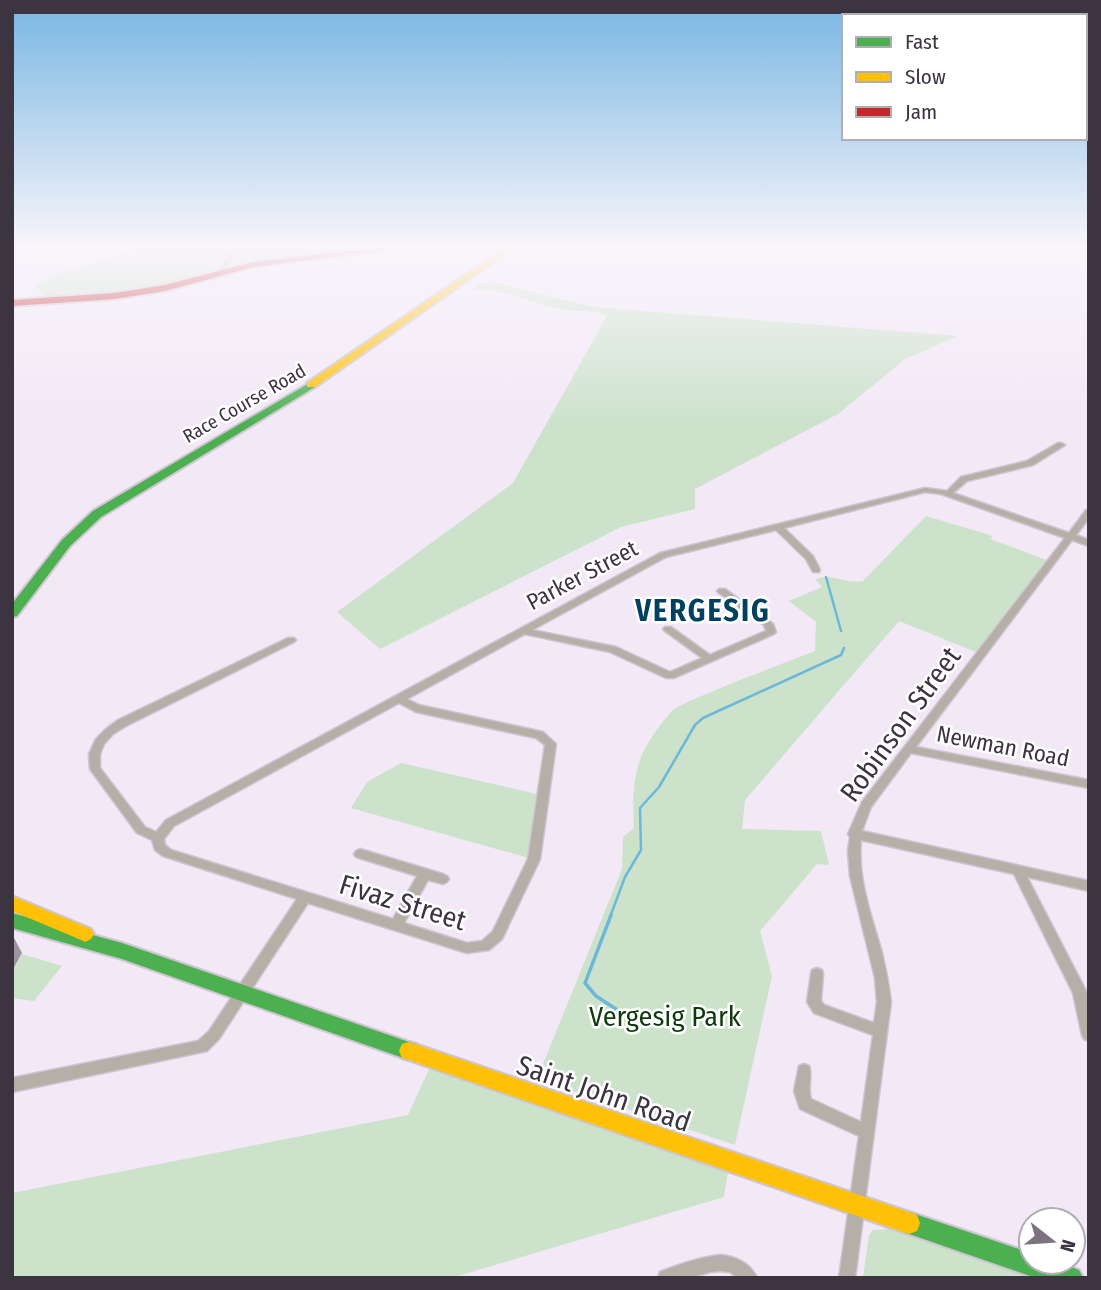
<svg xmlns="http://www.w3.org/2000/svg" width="1101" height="1290" font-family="'Fira Sans Condensed',sans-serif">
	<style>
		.green { fill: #cce2cb }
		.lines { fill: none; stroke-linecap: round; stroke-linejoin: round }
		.stream-far1 { stroke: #6db8d9; stroke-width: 2.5 }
		.stream { stroke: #6db8d9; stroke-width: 3.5 }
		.street-casing { stroke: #cdc5d1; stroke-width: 3 }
		.fast-casing { stroke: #cdc5d1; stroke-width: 4 }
		.slow-casing { stroke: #cdc5d1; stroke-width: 4 }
		.jam-casing { stroke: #cdc5d1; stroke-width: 4 }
		.street { fill: #b6afa7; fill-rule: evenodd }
		.fast { fill: #4caf50; fill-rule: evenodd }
		.slow { fill: #ffc107; fill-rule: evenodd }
		.jam { fill: #c62828; fill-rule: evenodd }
		.shaded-wall { fill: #9d93a1 }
		.labels { text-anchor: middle; stroke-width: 5; stroke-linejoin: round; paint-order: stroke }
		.far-street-label { font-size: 19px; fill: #3d3441; stroke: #fff }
		.street-label { font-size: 23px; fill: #3d3441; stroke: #fff }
		.near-street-label { font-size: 28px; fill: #3d3441; stroke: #fff }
		.near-park-label { font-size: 28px; fill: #0f3a0d; stroke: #fff }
		.district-label { font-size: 30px; font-weight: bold; letter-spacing: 2px; fill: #004161; stroke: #fff }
	</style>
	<rect width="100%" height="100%" fill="#f2e8f6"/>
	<path class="green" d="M138,245H348L349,246L335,253L226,265L218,271L162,286L51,300L40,293L37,285C60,270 83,267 109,258C118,255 126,248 135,249Z
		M491,282L593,307L958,336L905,359L838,414L695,489V509L621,527L380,649L337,612L513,483L607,316C592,308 574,313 558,309C529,302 503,288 472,290L477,285Z
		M926,516L993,536L990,539L1047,560L976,652L899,621L745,800L742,829L821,831L829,865L817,864L760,931L772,976L735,1145L537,1079L622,869L623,837L634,828C631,775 636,752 672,711C681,701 793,660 815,651L816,622L789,601L822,587L815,579C834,573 844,584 863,581Z
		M401,763L537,794L529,858L351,808L367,782Z
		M22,954L62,966L34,1001L12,998V971Z
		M430,1067L728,1172L724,1197L451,1278H12V1193L408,1115Z
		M888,1224L1045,1278H863L869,1235L873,1230L888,1229Z"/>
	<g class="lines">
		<path class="stream-far1" d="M826,577L841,631
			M610,917L625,877L641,850L640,808L659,787L695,725L703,718L841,655L844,648"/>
		<path class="stream" d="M611,915L585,983L596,996L619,1011"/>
		<g class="street-casing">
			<path id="street" d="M53,245H91L88,247H56Z
				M234,245H240L223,273H219L218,272Z
				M269,245H293L355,250L358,252L355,254L272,247Z
				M1058,443H1061L1065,445L1033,465L967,481L953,493L1069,533L1086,510H1089V518L1076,535L1089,540V546L1072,540L916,747L1089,780V788L911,753L871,807L862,831L1089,881V891L1027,877L1087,993L1089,1003V1041L1084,1039L1082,1035L1073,993L1014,874L861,840C857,879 872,917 882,953C886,969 889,985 891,1002L855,1278H839L859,1136L800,1109L794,1091L799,1066L804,1064L809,1066C813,1076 807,1086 811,1099L861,1122L873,1035L814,1013L807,1002L811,974L812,970L817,968L822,970L823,974L821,1001L824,1005L874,1023L877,1002L875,978L850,876L848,851L850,837L848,834L862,802L1065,538L941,494L925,492L784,528L813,556L820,570L819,572H813L806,559L776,530L666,557L532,630L616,647L670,672L702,658L665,631L663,629L665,627H671L710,655L766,631L764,625L719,593L717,591L719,589H725L773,624L776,632L774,634L674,678H666L610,652L525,634L407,699L419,705L543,732L556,744L540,859L502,939L489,950L467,953L308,903L219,1039L207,1051L12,1092V1078L198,1041L209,1031L297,899L163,856L155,850L152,840L137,833L90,769L89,754L96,739L106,729L118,720L288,638H294L296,640L294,642L126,726L113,734L104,744L100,754V768L145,827L156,832L166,820L660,553L925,488L947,491L961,477L1027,461ZM399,703L416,712L536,738L545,745L528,859L493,931L482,941L467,943L404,923L428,880L443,884L447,882L449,879L447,876L443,874L360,849L356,851L354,854L356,857L417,876L393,919L171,850L165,845L164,839L174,826Z
				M721,1255C737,1257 750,1263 757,1278H738L730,1272L721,1271L710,1272L690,1278H658L660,1272C680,1264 700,1257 721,1255Z"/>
		</g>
		<g class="fast-casing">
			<path id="fast" d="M311,382L316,385L315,387L101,517L70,546L17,616L12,617V604L62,540L93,511Z
				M12,913L122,943L409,1042L416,1044L419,1051L416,1058L409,1060L122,959L12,928Z
				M909,1212L1031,1253V1262C1049,1262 1063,1263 1079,1270L1083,1278H1036L909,1234L901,1231L898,1223L901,1215Z"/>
		</g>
		<g class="slow-casing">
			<path id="slow" d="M509,245H518L315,387H307V383Z
				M12,896L91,929L94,934L91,939L85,942L79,939L12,911Z
				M409,1042L909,1212L917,1215L920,1223L917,1231L909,1234L409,1060L402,1058L399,1051L402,1044Z"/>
		</g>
		<g class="jam-casing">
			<path id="jam" d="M392,245H416L412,247L253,267L165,291L115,299L12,306V300L115,293L165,285L253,262Z"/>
		</g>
		<use href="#street" class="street"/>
		<use href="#fast" class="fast"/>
		<use href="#slow" class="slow"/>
		<use href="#jam" class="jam"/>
	</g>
	<path class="shaded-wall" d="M12,934L22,953L12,971Z"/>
	<linearGradient id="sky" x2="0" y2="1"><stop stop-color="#77b6e2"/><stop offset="0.58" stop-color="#f9f5fb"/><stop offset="1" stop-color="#f9f5fb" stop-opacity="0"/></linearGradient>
	<rect width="1101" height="426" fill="url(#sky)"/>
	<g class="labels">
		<g class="far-street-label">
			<text transform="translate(244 403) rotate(-30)" y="7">Race Course Road</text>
		</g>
		<g class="street-label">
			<text transform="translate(582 575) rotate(-28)" y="8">Parker Street</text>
			<text transform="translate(1003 746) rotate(11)" y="8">Newman Road</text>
		</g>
		<g class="near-street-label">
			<text transform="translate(900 724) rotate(-54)" y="10">Robinson Street</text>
			<text transform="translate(403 902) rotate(17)" y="10">Fivaz Street</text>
			<text transform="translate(604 1093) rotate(19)" y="10">Saint John Road</text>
		</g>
		<g class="near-park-label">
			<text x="665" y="1026">Vergesig Park</text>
		</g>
		<g class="district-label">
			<text x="703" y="621">VERGESIG</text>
		</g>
	</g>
	<rect width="1101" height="1290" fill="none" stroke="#3d3441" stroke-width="28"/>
	<rect x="842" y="14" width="245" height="126" fill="#ffffff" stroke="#b1aeb3" stroke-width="2"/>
	<rect x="856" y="37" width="35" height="10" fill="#4caf50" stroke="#b1aeb3" stroke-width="2"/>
	<text x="905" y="49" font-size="21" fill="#3d3441">Fast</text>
	<rect x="856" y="72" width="35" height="10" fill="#ffc107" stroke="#b1aeb3" stroke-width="2"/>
	<text x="905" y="84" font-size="21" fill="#3d3441">Slow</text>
	<rect x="856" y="107" width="35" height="10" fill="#c62828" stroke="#b1aeb3" stroke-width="2"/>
	<text x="905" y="119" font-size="21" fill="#3d3441">Jam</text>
	<g transform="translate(1052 1241) rotate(107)"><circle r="33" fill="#ffffff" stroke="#b1aeb3" stroke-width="2"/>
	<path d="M0-5L12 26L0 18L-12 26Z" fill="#7c7380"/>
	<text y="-10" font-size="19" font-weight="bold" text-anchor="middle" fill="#3d3441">N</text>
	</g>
</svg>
